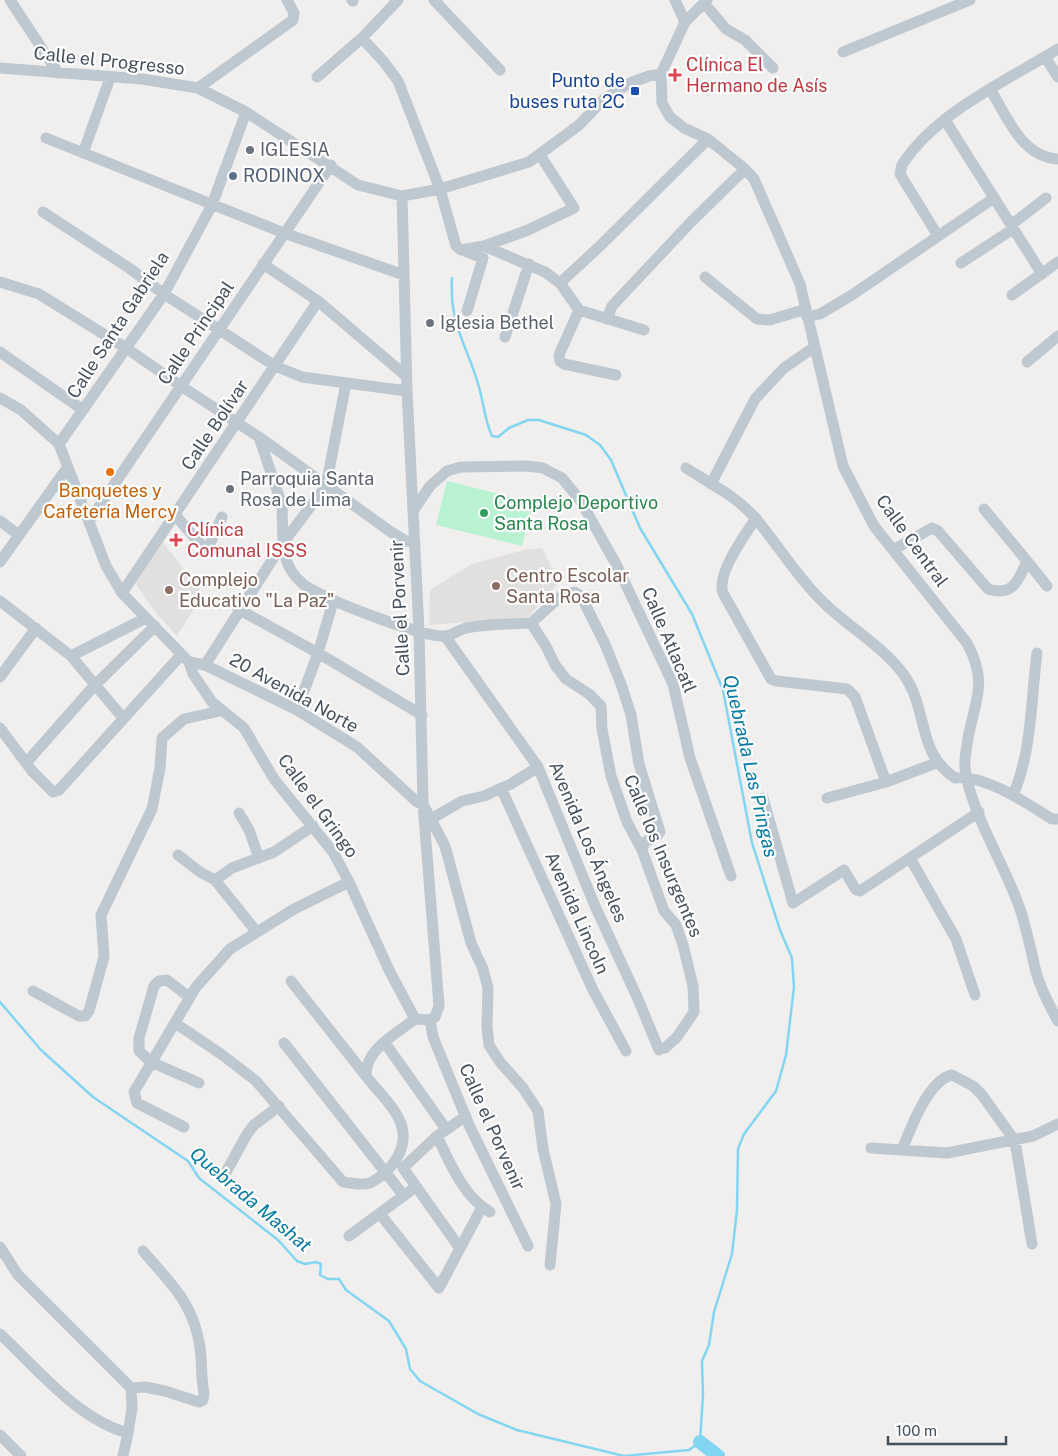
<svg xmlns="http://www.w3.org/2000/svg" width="1058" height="1456" font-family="'Public Sans',sans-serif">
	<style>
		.education { fill: #e2dfdf }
		.green { fill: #b8f2d1 }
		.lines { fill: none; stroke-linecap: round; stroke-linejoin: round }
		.stream { stroke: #82d6f2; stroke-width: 2.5 }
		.river { stroke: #82d6f2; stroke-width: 14 }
		.minor { stroke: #bdc8d1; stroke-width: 11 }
		.health-dot { fill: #e0444e; stroke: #fff; stroke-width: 2 }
		.transit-dot { fill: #1a4fb4; stroke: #fff; stroke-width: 2 }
		.worship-dot { fill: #6b7280; stroke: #fff; stroke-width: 2 }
		.service-dot { fill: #5c6f8a; stroke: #fff; stroke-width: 2 }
		.food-dot { fill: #e8710a; stroke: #fff; stroke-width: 2 }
		.leisure-dot { fill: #2e9e5b; stroke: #fff; stroke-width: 2 }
		.education-dot { fill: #8d6e63; stroke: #fff; stroke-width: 2 }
		.labels { text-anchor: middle; stroke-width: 4.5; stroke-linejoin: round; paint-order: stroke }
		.street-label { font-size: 18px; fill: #45505d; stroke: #fff }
		.health-label { font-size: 18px; fill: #be3a42; stroke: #fff; text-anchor: start }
		.transit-label { font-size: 18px; fill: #164399; stroke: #fff; text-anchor: end }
		.worship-label { font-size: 18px; fill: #5b616d; stroke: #fff; text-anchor: start }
		.service-label { font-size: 18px; fill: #4e5e75; stroke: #fff; text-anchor: start }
		.food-label { font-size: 18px; fill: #c56008; stroke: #fff }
		.leisure-label { font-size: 18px; fill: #27864d; stroke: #fff; text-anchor: start }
		.education-label { font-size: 18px; fill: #785e54; stroke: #fff; text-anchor: start }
		.water-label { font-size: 19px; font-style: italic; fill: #047aa3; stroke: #fff }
	</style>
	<rect width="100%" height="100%" fill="#f1eeee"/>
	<path class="education" d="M162,541L203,594L177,636L156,613L135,583Z
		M542,548L559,582L528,617L429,625L430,590L472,564L524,550Z"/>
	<path class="green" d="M447,481L533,502L522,546L436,525Z"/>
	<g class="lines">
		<path class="stream" d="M0,1002L41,1050L93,1097L188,1161L199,1178L278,1240L297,1261L305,1264L316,1262L321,1264L320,1275L328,1279H339L346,1290L389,1321L406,1349L410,1369L420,1381L478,1414L517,1430L624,1456L689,1450L700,1442L703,1394L702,1361L709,1345L714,1312L732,1254L737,1210L738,1149L744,1134L776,1091L786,1055L794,987L792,958L780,930L752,843L723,690L692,614L640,528L611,460L600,445L586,435L539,420H528L509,428L498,437L492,436C485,421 484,406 480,391C469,347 449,328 452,278"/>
		<path class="river" d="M700,1442L718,1456"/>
		<path class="minor" d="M10,0L58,73
			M352,0L353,1
			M434,0L500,70
			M675,0L685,22L661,74L662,103L670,117L684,128L708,139L745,169L754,179L800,284L843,466L874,526L967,643C990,686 973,702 967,745C966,752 964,760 965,768C970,811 1005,865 1020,909C1027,930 1031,951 1036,972C1041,990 1049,1005 1058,1021
			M704,3L726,29L745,40L773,68
			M685,22L707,0
			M362,38L384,62L398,81L440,189L456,246L461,250L484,246L545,272L560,283L579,310L644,330
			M843,52L970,0
			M1045,57L1058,77
			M0,68L142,79L198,88L246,112L358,185L402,196L440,189L529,162L579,125L604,99L630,83L649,76L661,74
			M317,77L362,38L398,0
			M198,88L293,20L294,13L287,0
			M990,89C1007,116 1021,157 1058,159
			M945,120L1042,274
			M46,138L284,233L404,275
			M83,153L110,78
			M43,212L129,268L164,294L275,366L302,377L407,391
			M1011,225L1046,198
			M938,236L900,174L902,165C935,113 1006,81 1058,49
			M484,246L528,230L574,208L540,155
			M465,251L483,258L467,311
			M961,263L1013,229
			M263,264L318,301L406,376
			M705,277L757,319L770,320L806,309
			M0,282L39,294L126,348L181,386L259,437L282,505L283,543L205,665
			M560,283L601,245L708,139
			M1012,295L1058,262
			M579,310L559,355L560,361L564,364L616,375
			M807,317L820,314L852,295L994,198
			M607,319L612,306L691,222L745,169
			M505,337L529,264
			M0,352L83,410
			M1027,362L1058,336
			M346,383L326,486L283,543C284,559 289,572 302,583C316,597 425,638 444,636C451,636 459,630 466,628C487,624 509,624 531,623L547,648L555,665L566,679L589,694L601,706L602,729L611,776L627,822L642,850L664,911L676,925L683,945L693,986L694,1012L677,1037L665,1048
			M0,398L21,410L59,444L106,566L122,593L189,662L193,674L212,702L244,728L274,779L333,852L349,882L389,970L415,1019L430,1020L435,1017L439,1006L423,804L419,631L407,391L402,196
			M259,437L391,532L406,541L415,542
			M59,444L164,294L212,205L246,112
			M686,468C709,483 738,497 756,519C778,545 796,575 820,599C846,626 881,644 904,675C929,711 916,752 955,778C985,774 1026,803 1052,819H1058
			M711,484L755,399L784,368L813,348
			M413,511L430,486L447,471L461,467L527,466L543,468L562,478L580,500L616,564L673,684L690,758L731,876
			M175,515L204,548L209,546L222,517
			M756,518C745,535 716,574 723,593L771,679L777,681L847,689L855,697L886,782
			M90,520L331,165
			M0,521L19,535
			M893,550L932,528L938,531L988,589C1014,597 1018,580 1027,561L984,509
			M1027,561L1047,586
			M0,562L67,468
			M122,593L318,301
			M0,601L71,656L123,718
			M238,609L318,653L422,715
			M531,623L561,596L574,592L581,596L605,644L621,684L631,715L639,764L660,832L657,836L645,842L642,850
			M445,636L538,767L595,906L638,999L659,1050
			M71,656L146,618
			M189,662L205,665L297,710L357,747L417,802L423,804L445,846L471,943L483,969L488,988L487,1027L489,1045L500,1062L523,1088L538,1111L543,1149L556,1204L550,1265
			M0,677L36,628
			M297,710L318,653L333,602
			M0,728L32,771L53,792L59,790L181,655
			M26,763L94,686L155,626
			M501,788L593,990L626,1051
			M1013,795C1032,752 1031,699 1037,653
			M763,798L793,903L844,870L856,890L860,891L979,812
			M827,798L886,782L936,763
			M239,813L249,830L259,858
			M431,819L462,801L484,796L511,784L538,767
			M178,855L200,872L215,880L256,931
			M910,858L956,939L975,995
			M215,880L232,868L274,852L313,826
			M291,981L366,1076
			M33,991L79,1016H85L89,1011L104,957L101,915L152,809L160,768L162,738L184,719L220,711
			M189,997L167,980L159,981L154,986L139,1038V1051L151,1062L199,1083
			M430,1020L433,1037L469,1125L528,1246
			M175,1023L221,1054L256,1081L343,1182C352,1183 362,1186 370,1183C390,1173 408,1150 402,1127C397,1108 377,1091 366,1076C365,1049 396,1034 415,1019
			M284,1043L404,1196
			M385,1043L446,1129
			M184,1127L137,1103L134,1092L196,987L230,949L294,909L349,882
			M437,1136C450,1163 463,1196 490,1212
			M871,1148L947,1153L1033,1136L1058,1124
			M902,1150C910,1130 928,1080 952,1075L973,1086L982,1095L1015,1141L1032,1244
			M225,1174L247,1134L254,1125L279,1106
			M380,1214L439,1288L482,1207
			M349,1236L410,1191
			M0,1247L18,1275L131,1388
			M459,1247L403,1168L437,1136L466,1116
			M0,1334C37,1368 78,1420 128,1433L132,1408L131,1388L145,1387L165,1391L199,1402L203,1400L204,1393C201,1378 202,1362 200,1347C193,1302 171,1284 143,1251
			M0,1435L21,1456
			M123,1456L128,1433"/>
	</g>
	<g class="health-dot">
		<path d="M672.5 67.5h5v5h5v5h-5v5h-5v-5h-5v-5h5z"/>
		<path d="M173.5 532.5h5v5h5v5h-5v5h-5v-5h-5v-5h5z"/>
	</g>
	<rect class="transit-dot" x="630" y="86" width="10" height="10" rx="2.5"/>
	<g class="worship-dot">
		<circle cx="250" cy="150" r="5"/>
		<circle cx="430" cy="323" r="5"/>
		<circle cx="230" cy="489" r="5"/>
	</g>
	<circle class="service-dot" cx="233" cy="176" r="5"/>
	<circle class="food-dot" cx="110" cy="472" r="5"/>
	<circle class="leisure-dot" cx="484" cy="513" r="5"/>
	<g class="education-dot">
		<circle cx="496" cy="586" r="5"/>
		<circle cx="169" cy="590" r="5"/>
	</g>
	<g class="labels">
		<g class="street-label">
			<text transform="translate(109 61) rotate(6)" y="6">Calle el Progresso</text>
			<text transform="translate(118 325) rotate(-57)" y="6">Calle Santa Gabriela</text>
			<text transform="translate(196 333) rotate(-56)" y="6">Calle Principal</text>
			<text transform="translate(215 425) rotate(-56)" y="6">Calle Bolívar</text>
			<text transform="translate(912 541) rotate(54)" y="6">Calle Central</text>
			<text transform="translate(400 608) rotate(-93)" y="6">Calle el Porvenir</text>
			<text transform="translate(669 640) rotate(67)" y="6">Calle Atlacatl</text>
			<text transform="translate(294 693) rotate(29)" y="6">20 Avenida Norte</text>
			<text transform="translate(318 806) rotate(54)" y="6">Calle el Gringo</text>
			<text transform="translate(588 842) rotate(67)" y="6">Avenida Los Ángeles</text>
			<text transform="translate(663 856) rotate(67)" y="6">Calle los Insurgentes</text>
			<text transform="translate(577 913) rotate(66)" y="6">Avenida Lincoln</text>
			<text transform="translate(492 1127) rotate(66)" y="6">Calle el Porvenir</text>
		</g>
		<g class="health-label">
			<text x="686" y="71">Clínica El<tspan x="686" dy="21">Hermano de Asís</tspan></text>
			<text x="187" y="536">Clínica<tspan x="187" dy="21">Comunal ISSS</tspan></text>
		</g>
		<g class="transit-label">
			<text x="625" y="87">Punto de<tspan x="625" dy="21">buses ruta 2C</tspan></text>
		</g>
		<g class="worship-label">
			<text x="260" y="156">IGLESIA</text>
			<text x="440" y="329">Iglesia Bethel</text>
			<text x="240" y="485">Parroquia Santa<tspan x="240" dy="21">Rosa de Lima</tspan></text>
		</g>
		<g class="service-label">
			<text x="243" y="182">RODINOX</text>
		</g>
		<g class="food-label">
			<text x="110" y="497">Banquetes y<tspan x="110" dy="21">Cafetería Mercy</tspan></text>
		</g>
		<g class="leisure-label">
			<text x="494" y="509">Complejo Deportivo<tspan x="494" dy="21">Santa Rosa</tspan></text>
		</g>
		<g class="education-label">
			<text x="506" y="582">Centro Escolar<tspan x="506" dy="21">Santa Rosa</tspan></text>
			<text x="179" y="586">Complejo<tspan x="179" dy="21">Educativo "La Paz"</tspan></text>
		</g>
		<g class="water-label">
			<text transform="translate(751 766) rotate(77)" y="7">Quebrada Las Pringas</text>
			<text transform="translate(251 1199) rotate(40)" y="7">Quebrada Mashat</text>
		</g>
	</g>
	<path d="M888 1436v8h118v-8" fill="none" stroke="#45505d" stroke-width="2.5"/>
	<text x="896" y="1436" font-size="15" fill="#45505d" stroke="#ffffff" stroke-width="4" paint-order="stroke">100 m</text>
</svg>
